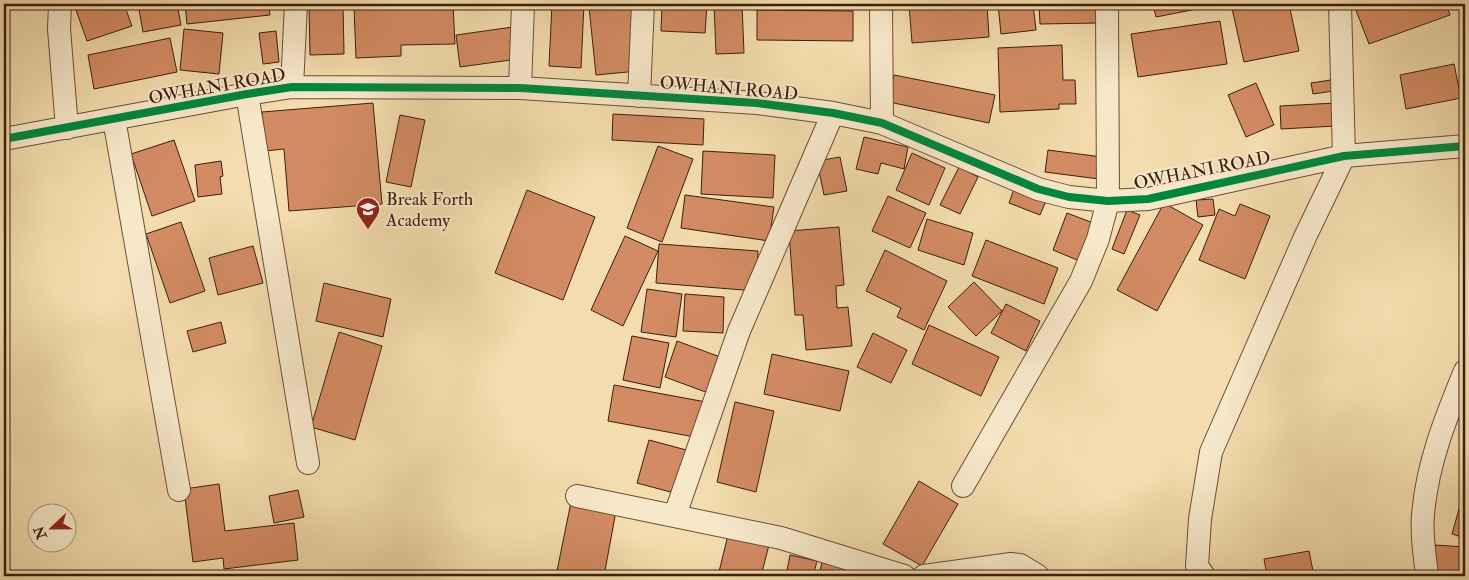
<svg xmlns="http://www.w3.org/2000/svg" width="1469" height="580" font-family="'IM FELL Double Pica',serif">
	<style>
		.building { fill: #d38b63; stroke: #3c1e10 }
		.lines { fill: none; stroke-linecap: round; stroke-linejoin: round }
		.minor-casing { stroke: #6a4e37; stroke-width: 24 }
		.minor { stroke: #f7e8ca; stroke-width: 22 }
		.cycleway-casing { stroke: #f7e8ca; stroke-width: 11 }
		.cycleway { stroke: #00873e; stroke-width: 8 }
		.labels { text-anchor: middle; stroke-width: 4; stroke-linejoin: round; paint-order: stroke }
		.street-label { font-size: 18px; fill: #3c1e10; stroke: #f7e8ca }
		.poi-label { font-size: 18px; fill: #3c1e10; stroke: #f7e8ca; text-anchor: start }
	</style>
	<rect width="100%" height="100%" fill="#f3dcad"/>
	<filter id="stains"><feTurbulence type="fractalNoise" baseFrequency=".004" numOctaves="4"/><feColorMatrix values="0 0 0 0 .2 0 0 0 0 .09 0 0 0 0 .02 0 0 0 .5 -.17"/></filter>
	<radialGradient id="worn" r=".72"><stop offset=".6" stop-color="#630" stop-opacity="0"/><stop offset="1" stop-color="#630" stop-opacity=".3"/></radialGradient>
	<path class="building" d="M95,4H124L132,26L87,41L76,10Z
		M138,4H177L181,25L143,32Z
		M185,4H269L270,15L187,24Z
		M309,4H343L344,54L310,55Z
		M453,4L455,44L401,45V56L356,58L354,7Z
		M552,4H584L581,68L549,66Z
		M631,4L638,71L596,75L589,7Z
		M662,4H707L705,33L661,31Z
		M714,4H742L744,53L716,54Z
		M909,4H987L989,37L912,43Z
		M998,4H1033L1036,30L1001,34Z
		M1039,4H1097L1098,23L1040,24Z
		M1153,4H1222L1156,17Z
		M1231,4H1289L1299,51L1244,62Z
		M1357,4H1446L1450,15L1369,44L1354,5Z
		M757,10L853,11V41L757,40Z
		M1220,21L1227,64L1138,77L1131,34Z
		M513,27L518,59L460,67L456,35Z
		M184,29L223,33L219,74L180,70Z
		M276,31L279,62L263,64L259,33Z
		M170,38L177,72L94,89L88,55Z
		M1062,45L1063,80H1075L1076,104H1059V109L1000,112L998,48Z
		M1454,64L1461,98L1406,109L1400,75Z
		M894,75L995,95L989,123L889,102Z
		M1331,80L1333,91L1313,94L1311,83Z
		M1256,83L1274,125L1246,137L1228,95Z
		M373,103L382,204L289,211L284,149L265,151L262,112Z
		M1335,103L1336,126L1281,129L1280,106Z
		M613,114L704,119L703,145L612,140Z
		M400,115L425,120L411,187L386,182Z
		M864,137L908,147L904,169L881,163L878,174L856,169Z
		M174,140L195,201L152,216L131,154Z
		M658,146L693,159L662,242L627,228Z
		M1048,150L1102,157L1099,179L1045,172Z
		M703,151L775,155L773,198L701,194Z
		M912,153L945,168L929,205L896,190Z
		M840,157L847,191L824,195L817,161Z
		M221,161L223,176L220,177L222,194L198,197L195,165Z
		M959,167L978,177L960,214L940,205Z
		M1014,189L1046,201L1040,215L1009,203Z
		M527,190L595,217L563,300L495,273Z
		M685,195L774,207L769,241L681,228Z
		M888,196L926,213L910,248L872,231Z
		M1213,199L1215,215L1198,217L1196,200Z
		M1164,203L1203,225L1157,311L1117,290Z
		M1240,204L1270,216L1245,279L1199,260L1219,209L1235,216Z
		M1127,210L1140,215L1124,254L1112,249Z
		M1067,213L1096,224L1082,262L1053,250Z
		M927,219L973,233L964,265L918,250Z
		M181,222L205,291L170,303L146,234Z
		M839,227L844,285L836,286L837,308L848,307L852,346L806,350L803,315H795L789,231Z
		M625,236L658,251L623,326L591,310Z
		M986,240L1058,268L1044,304L972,276Z
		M659,244L758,251L756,291L656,283Z
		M253,246L263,283L218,295L209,258Z
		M885,250L947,281L924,330L897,317L901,308L866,291Z
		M974,282L1002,311L976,336L948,307Z
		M324,283L391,299L383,337L316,321Z
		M647,289L682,294L676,337L641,332Z
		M685,294L724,297L723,333L683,331Z
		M1006,304L1040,321L1026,351L991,333Z
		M221,322L226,343L193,352L187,331Z
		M929,325L999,357L981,396L912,364Z
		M339,332L382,346L355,440L311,427Z
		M873,333L907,350L891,383L857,367Z
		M632,336L669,343L660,388L623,380Z
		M677,341L723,358L711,394L665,377Z
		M772,354L849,371L840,411L764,394Z
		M614,385L706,402L700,438L608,421Z
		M735,402L774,411L756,492L717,482Z
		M649,440L690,451L678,494L637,483Z
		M919,481L958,504L922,566L883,544Z
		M219,484L225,531L294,523L298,560L224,569L223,558L193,562L184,489Z
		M298,490L304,517L274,523L269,496Z
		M571,502L616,511L604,576H556Z
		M1461,502L1465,503V538L1452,534Z
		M728,535L769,545L761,576H718Z
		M1435,545L1465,547V576H1432Z
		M1309,551L1314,576H1267L1264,559Z
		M790,555L817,561L813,576H786Z
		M822,562L857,570L855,576H819Z
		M1247,570L1248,576H1199V573Z"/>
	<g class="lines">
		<g class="minor-casing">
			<path id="minor" d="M60,4L59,29L67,128
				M881,4L882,123
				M292,87L296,4
				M520,88L523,4
				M247,94L308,463
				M639,96L643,4
				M114,119L179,490
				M4,139L247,94L292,87L520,88L757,103L833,113L882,123L1038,189L1069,197L1108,201L1148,199L1344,156L1465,146
				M963,486L1081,281L1098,239L1108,201L1107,4
				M577,496L781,538L904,576
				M675,515L739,331L833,113
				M924,576L1011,564L1020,565L1038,576
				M1204,576L1197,566L1200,519L1211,452L1305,237L1344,156L1340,4
				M1427,576C1425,556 1421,535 1423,515C1427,464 1446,417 1465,371"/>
		</g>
		<use href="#minor" class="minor"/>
		<g class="cycleway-casing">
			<path id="cycleway" d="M4,139L247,94L292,87L520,88L757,103L833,113L882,123L1038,189L1069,197L1108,201L1148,199L1344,156L1465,146"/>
		</g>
		<use href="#cycleway" class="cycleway"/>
	</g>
	<defs>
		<g id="school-pin" transform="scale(1.25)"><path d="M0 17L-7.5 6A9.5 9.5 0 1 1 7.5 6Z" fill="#8f2418" stroke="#f7e8ca"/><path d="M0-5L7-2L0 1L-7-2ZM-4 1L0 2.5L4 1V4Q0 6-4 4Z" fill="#fff"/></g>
	</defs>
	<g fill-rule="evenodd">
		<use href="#school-pin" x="368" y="209"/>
	</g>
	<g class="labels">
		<g class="street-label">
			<text transform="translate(217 86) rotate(-10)" y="6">OWHANI ROAD</text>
			<text transform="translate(729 88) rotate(5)" y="6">OWHANI ROAD</text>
			<text transform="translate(1202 170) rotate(-11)" y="6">OWHANI ROAD</text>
		</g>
		<g class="poi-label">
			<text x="386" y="205">Break Forth<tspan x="386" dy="21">Academy</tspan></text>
		</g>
	</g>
	<rect width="1469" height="580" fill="none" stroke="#f3dcad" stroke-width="20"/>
	<rect x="5" y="5" width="1459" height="570" fill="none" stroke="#3c1e10" stroke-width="2.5"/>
	<rect x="10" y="10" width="1449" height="560" fill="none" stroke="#3c1e10"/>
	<g transform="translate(52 528) rotate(248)"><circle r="24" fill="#f7e8ca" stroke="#ac9780"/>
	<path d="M0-4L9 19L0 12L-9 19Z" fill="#8f2418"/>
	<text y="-8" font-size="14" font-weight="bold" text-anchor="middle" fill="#3c1e10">N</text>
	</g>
	<rect width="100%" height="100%" filter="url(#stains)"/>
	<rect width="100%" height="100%" fill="url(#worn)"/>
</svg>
